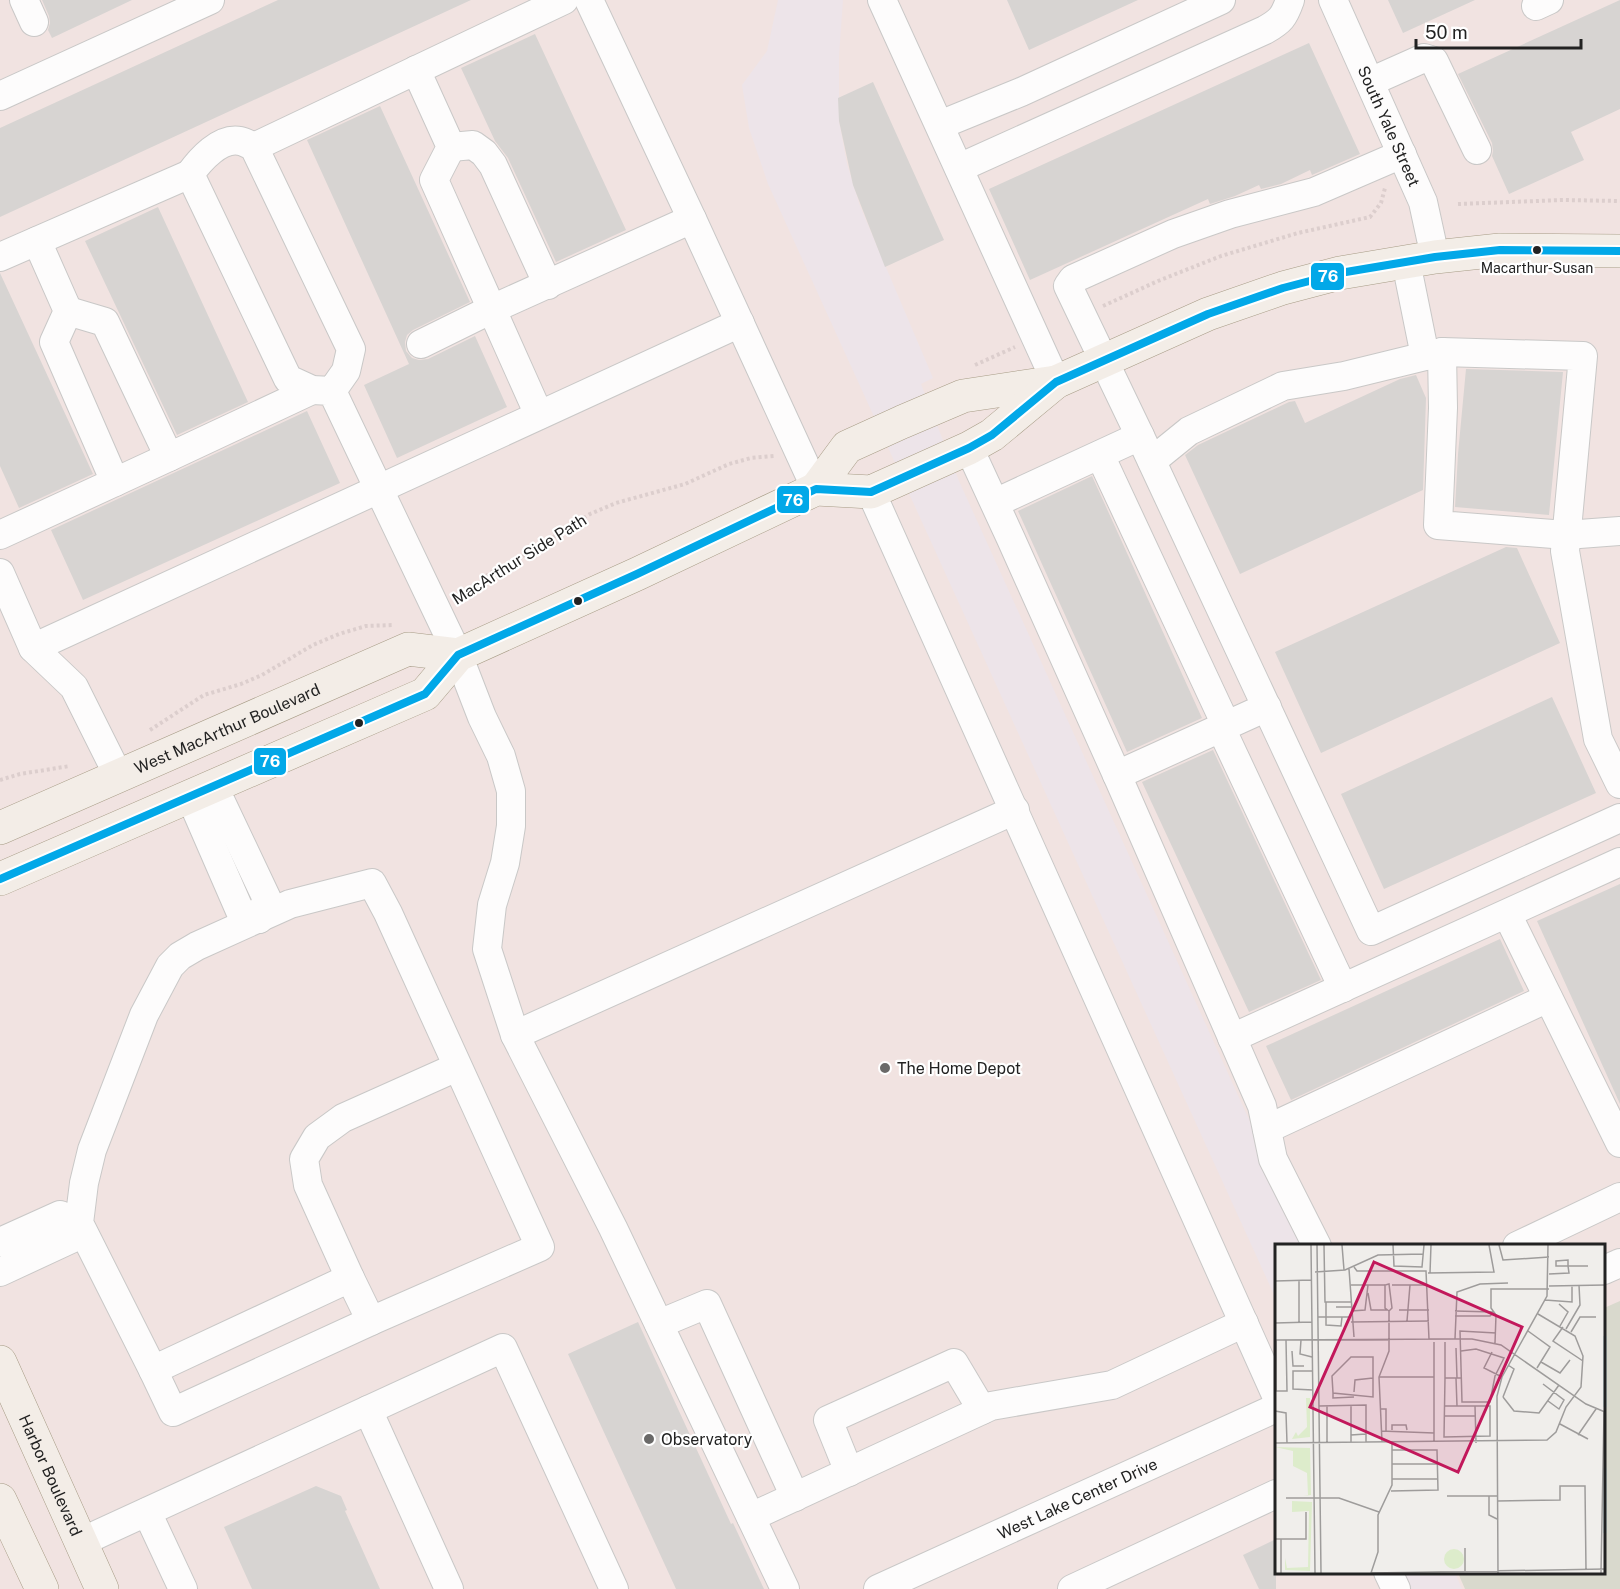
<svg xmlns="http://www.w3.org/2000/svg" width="1620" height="1589" font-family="'Public Sans',sans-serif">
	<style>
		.commercial { fill: #f1e3e1; fill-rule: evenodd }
		.industrial { fill: #ede4e9 }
		.construction { fill: #d9d9cd }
		.building { fill: #d7d4d2 }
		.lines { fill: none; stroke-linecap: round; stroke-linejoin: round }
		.minor-casing { stroke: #c9c8c7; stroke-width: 30 }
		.major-casing { stroke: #a79c86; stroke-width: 34 }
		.path { stroke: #dccecd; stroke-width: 4; stroke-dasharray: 3 3; stroke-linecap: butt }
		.minor { stroke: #fdfcfc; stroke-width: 28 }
		.major { stroke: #f3ede7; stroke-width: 33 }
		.bus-1-casing { stroke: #fff; stroke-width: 12 }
		.bus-1 { stroke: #02a8e8; stroke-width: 8 }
		.bus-dot { fill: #222; stroke: #fff; stroke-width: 2 }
		.poi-dot { fill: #6a6968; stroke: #fff; stroke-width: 2 }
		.labels { text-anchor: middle; stroke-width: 4.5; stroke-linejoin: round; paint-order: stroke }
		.bus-label { font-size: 14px; fill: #222; stroke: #fff }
		.street-label { font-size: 16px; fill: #222; stroke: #fff }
		.poi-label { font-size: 16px; fill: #222; stroke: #fff; text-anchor: start }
		.inset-river { fill: none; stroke: #bfdbe3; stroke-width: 3 }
		.inset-road { fill: none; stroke: #9e9c9b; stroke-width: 1.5 }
		.view { fill: #c2185b; fill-opacity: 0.15; stroke: #c2185b; stroke-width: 3 }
		.inset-edge { fill: none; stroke: #222; stroke-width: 3 }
		.line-badge { stroke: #fff; stroke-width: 2 }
		.badge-label { font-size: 16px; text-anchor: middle; font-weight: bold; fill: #fff }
	</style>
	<rect width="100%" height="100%" fill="#f0eeeb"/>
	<path class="commercial" d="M0,0H1620V1589H0ZM1276,1246H1604V1572H1276Z"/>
	<path class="industrial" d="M778,0H843L839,56V121L847,164L860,206L933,378L921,384L959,481L1306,1245L1276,1246V1299L768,184L749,128L742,85L767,51Z
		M1395,1573H1455L1462,1589H1403Z"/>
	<path class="construction" d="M1620,1301V1589H1465L1458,1573L1604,1572V1308Z"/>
	<path class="building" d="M42,0H132L52,38L48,30L50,23L49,16Z
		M278,0H471L0,217V128Z
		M1007,0H1138L1029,50Z
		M1388,0H1475L1403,33Z
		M1620,0V109L1571,132L1584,160L1509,194L1492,156L1493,151L1492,143L1458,74Z
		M535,34L626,230L556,262L508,158L495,141L461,68Z
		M1309,43L1360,154L1312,175L1310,170L1281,184L1261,189L1259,185L1235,196L1210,204L1208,199L1030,280L989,189Z
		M873,82L944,240L885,267L853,185L839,121L838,98Z
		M380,106L470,302L413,330L407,335L405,342L406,351L412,358L419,360L428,359L475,336L507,407L397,458L364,385L409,364L307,140Z
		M158,207L248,402L177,435L85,241Z
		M0,273L93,474L19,508L0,466Z
		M1466,369L1563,372L1549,515L1455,507L1458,454Z
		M1416,375L1426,398L1423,490L1240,574L1185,455L1198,445L1289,402L1295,401L1305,423L1400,379Z
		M307,411L340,483L83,600L51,530Z
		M1092,476L1202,718L1127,752L1018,511Z
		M1506,547L1517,548L1560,643L1321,753L1275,652Z
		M1552,697L1596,793L1384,889L1341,794Z
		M1213,750L1321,980L1249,1012L1142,782Z
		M1620,884V1104L1537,921Z
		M1500,939L1524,991L1291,1100L1266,1046Z
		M638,1322L731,1524L733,1523L764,1589H676L568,1354Z
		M316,1486L341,1496L347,1510L345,1511L380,1589H252L224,1527Z
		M1276,1539V1589H1259L1243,1555Z"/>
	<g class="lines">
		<g class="minor-casing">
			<g id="minor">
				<path d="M24,0L34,22"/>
				<path d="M589,0L692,219L816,489"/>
				<path d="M882,0L1056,382"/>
				<path id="s1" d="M1333,0L1423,202L1435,257"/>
				<path d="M1536,6L1549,0"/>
				<path d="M416,70L451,147L434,180L539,415"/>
				<path d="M1370,82L1424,58L1434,61L1477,150"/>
				<path d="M0,96L210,0"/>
				<path d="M940,125L1021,92L1221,0"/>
				<path d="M254,147L564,0"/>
				<path d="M451,147L473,145L484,153L493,165L548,285"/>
				<path d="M1402,154L1314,192L1230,214L1173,234L1073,279L1068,286L1140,436L1371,931L1620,818"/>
				<path d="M959,168L1265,30C1281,21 1284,17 1290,0"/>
				<path d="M0,257L190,174"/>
				<path d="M1406,262L1425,356"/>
				<path d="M68,311L105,322L169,457L312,390"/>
				<path d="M421,344L492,309L692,219"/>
				<path d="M1442,352L1443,408L1438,525L1566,535L1620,531"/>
				<path d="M332,391L312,390L288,379L190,174C200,160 220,137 240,141C245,142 250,145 254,147L351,349L346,371L332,391L458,655L482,717L501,756L511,791V826L505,863L492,905L487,949L515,1035L613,1228L785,1589"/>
				<path d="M969,448L1011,539L1117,775L1267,707"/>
				<path d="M1100,455L1226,725"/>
				<path d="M1152,461L1189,431L1283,386L1344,376L1442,352L1583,356L1565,551L1598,739L1620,784"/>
				<path d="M115,482L169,457"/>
				<path d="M871,492L1276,1395"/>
				<path d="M995,503L1140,436"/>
				<path d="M0,535L115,482L54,342L68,311L37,241"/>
				<path d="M0,573L33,648L74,687L118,775"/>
				<path d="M33,648L740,323"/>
				<path d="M1221,728L1343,988"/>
				<path d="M1117,775L1262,1106L1273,1159L1317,1246"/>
				<path d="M213,785L267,899L259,919"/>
				<path d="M190,796L240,911L259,919"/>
				<path d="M1507,914L1620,1143"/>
				<path d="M515,1035L1015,810"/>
				<path d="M1232,1038L1620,862"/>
				<path d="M1267,1129L1548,998"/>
				<path d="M0,1242L60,1215L79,1223L153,1370L350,1278L371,1321L540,1247L388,913L372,883L290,904L197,946L180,956L170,966L144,1015L92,1150L84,1183L79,1223L71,1239L0,1272"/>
				<path d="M1517,1246L1620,1197"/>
				<path d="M1604,1270L1620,1263"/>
				<path d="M350,1278L308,1185L304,1159L317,1137L343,1118L457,1067"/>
				<path d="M659,1324L707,1304L795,1497"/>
				<path d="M153,1370L173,1412L371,1321"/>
				<path d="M368,1410L449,1589"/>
				<path d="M849,1472L828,1420L954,1363L982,1410"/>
				<path d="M147,1512L183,1589"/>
				<path d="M751,1517L991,1406L1112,1385L1244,1323"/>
				<path d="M81,1542L503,1348L614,1589"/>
				<path d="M1388,1572L1396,1589"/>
				<path id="s2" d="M878,1589L1276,1408"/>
				<path d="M1072,1589L1276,1494"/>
			</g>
		</g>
		<g class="major-casing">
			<g id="major">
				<path d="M816,489L847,447L902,422L963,396L1056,382"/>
				<path id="s3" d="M0,828L408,649L458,655"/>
				<path d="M0,879L425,694L458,655L637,574L816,489L871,492L969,448L992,435L1056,382L1208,314L1283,288L1340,273L1435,257L1500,250L1620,251"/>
				<path id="s4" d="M0,1362L102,1589"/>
				<path d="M0,1500L42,1589"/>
			</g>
		</g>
		<path class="path" d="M1458,204L1563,200L1620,201
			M1103,306L1158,281L1221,256L1298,233L1370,217L1381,203L1385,188
			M975,365L1015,347
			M458,599L490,573L519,559L590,514L616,503L685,484L729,464L751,458L774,456
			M150,730L204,695L241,684L262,675L313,645L339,634L366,626L393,625
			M0,780L20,774L70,766"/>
		<use href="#minor" class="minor"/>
		<use href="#major" class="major"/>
		<g class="bus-1-casing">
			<path id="bus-1" d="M0,879L425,694L458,655L637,574L816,489L871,492L969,448L992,435L1056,382L1208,314L1283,288L1340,273L1435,257L1500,250L1620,251"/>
		</g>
		<use href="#bus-1" class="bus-1"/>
	</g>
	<g class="bus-dot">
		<circle cx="1537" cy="250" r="5"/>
		<circle cx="578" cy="601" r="5"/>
		<circle cx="359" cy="723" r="5"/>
	</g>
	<g class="poi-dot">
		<circle cx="885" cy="1068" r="6"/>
		<circle cx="649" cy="1439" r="6"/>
	</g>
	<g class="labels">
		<g class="bus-label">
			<text x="1537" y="273">Macarthur-Susan</text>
		</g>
		<g class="street-label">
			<text dy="6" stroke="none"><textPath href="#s1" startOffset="138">South Yale Street</textPath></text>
			<text transform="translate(519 559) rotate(-32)" y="6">MacArthur Side Path</text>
			<text dy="6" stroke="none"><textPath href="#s3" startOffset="248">West MacArthur Boulevard</textPath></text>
			<text dy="6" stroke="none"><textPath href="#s4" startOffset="124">Harbor Boulevard</textPath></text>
			<text dy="6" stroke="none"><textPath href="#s2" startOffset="219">West Lake Center Drive</textPath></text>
		</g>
		<g class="poi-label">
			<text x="897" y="1074">The Home Depot</text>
			<text x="661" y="1445">Observatory</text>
		</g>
	</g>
	<g transform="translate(1275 1244)">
		<rect width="330" height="330" fill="#f0eeeb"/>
		<path d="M31,154H35V193L17,195L21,188L23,192L32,183ZM0,203L35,204L36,251L29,252L33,251L32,229L18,222V207ZM17,257L37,258L35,327L10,326V314L12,324L33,323L34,267L17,268ZM169 315a10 10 0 1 1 20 0a10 10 0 1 1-20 0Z" fill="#ddeccb"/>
		<path class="inset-river" d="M330,163V92M330,224V289"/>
		<path class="inset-road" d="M36,1L40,329M42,1L46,329M49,1L50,58H76M67,1L69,26M118,1L119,22L147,23L149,1M224,1L228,16L274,13M79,23L82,27H151L154,95M74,25L79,93M40,28L70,26L103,11L148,10M153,29L219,28L214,1M155,29L156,1M274,30L294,29L293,22V16L281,17V22H313M24,36V79M0,37L37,36M76,41H110M117,41H153M274,42L330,41M93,49L96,66H112M270,56L297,58V41M51,58V81L66,82L67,73M284,60L293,68L285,82M69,63H61H76M124,66H154M76,67L90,66L93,41M180,67L219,68M180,72H215L219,68M43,73H76M132,77L135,41M76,78L154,77M0,79L37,78M288,83L278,97L308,117M291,85L305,61L304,41M253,87L275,103L262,124M296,88L305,73H321M154,95H197L226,101L311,160L330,168M180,95L182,48L205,40L233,39M0,96L179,95M1,96V147M26,96L25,110L37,113M43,96H115M159,98V198M170,98V134H186M220,99L221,71L216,64V45H274M181,104L182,134M17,107L18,122H29M186,107L201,105L229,114L220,132L215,158H187L185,87L221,89M217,108L209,124L227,133M76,113H98V153L58,149L57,132ZM266,118L285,129L295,116M37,127H18V145L38,146M104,133H159M181,134L182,162M268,140L289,156L284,165L273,157M1,147H12L11,96M79,148L80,136L98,134M58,149V154L79,153M228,153L239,167L264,169L284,141M228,153L239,125L233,121M76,161V191M44,162L91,161V198M52,162V199M170,162H215V192L169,193L170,134M200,162L201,199M106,165H111V187M0,167L11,169L12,199M169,172H200M285,180L313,195M117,186V181H131L132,186M106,187L159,189M303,191L321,165M107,198L104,133L114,107V67L117,64L114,40L110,41V64L114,67M0,199L272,196L281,188L291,163L306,143L308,112L300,92L263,70M76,199V191L91,190M117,220H162M117,235H162M116,247L163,246L162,206H117M172,252H222M214,252V271L222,275M11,254H64L104,268M222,257L285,256V242H310L311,326M0,295H31V268M6,295V329M190,304V327M96,329L103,308V271L117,241V198M97,329L330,325M223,329L222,152L227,133L272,52L273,1M326,329L329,168"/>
		<path class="view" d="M99,18L247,83L183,228L35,163Z"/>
		<rect width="330" height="330" class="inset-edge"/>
	</g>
	<g class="line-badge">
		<rect x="1310" y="262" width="35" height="29" rx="6" fill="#02a8e8"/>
		<rect x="776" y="485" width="34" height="29" rx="6" fill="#02a8e8"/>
		<rect x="253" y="747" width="34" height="29" rx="6" fill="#02a8e8"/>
	</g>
	<g class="badge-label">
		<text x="1328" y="282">76</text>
		<text x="793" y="506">76</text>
		<text x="270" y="767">76</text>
	</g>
	<path d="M1416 39v9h165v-9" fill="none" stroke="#222222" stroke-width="3"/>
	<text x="1425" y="39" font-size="18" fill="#222222" stroke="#ffffff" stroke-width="4.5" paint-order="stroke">50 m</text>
</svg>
